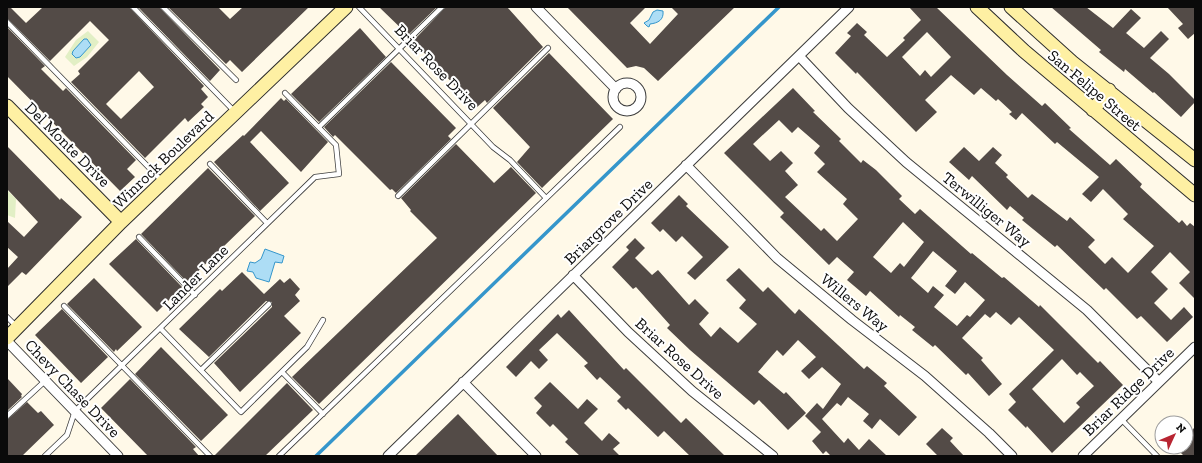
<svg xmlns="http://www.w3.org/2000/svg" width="1202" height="463" font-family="'Zilla Slab',serif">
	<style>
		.pitch { fill: #e2efc5 }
		.water { fill: #adddf5; stroke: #3596cb }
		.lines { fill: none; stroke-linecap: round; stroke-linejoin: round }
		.stream { stroke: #3596cb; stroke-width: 3.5 }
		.building { fill: #534b47; fill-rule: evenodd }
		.lane-casing { stroke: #3d3d3d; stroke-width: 6 }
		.street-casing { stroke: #3d3d3d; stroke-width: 11 }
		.secondary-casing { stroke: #2c2c2c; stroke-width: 15 }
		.lane { stroke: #fff; stroke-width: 4.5 }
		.street { stroke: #fff; stroke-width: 9 }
		.secondary { stroke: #fef0a3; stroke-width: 13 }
		.labels { text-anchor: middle; stroke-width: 4; stroke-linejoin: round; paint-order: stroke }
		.street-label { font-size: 16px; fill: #0a0a0a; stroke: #fff }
	</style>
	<rect width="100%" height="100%" fill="#fff9e8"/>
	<path class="pitch" d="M88,31L99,42L87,57L74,66L65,57L76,40Z
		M7,190L16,199L15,218L7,215Z"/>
	<path class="water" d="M657,10L663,11C664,20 658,23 650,24L649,27L647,26L644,23L649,20L653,12Z
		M84,39H87L91,45L80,57L76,58L72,54L73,51Z
		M265,249L284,256L282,263L275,262L269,282L256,278L253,272L247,271L250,262L255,263L261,259Z"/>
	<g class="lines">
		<path class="stream" d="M316,456L779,7"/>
	</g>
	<path class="building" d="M7,7H10L26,23L43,7H129L204,86L201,89L208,97L201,104L204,107L188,122L185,118L145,158L71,82L80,74L78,71L109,40L90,21L50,61L7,18ZM139,71L154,87L121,119L106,104Z
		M138,7H159L220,70L210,81Z
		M168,7H218L230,19L243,7H309L242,72L230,60L226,64Z
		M379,7H437L408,35Z
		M446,7H507L543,47L487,103L485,100L476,108L413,41Z
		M567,7H646L630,23L650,44L678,14L671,7H735L658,81L644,68L636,66L627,68Z
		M909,7H936L1007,75L1042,106L1045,103L1071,128L1069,129L1110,165L1116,159L1142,184L1140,187L1179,223L1182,220L1187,226L1190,223L1195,227V299L1179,283L1190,272L1170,252L1151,272L1168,289L1154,303L1171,320L1184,307L1193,317L1167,342L1141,316L1137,319L1106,288L1104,290L1057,245L1055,247L1022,220L1024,218L1010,206L1007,210L972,176L969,180L949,162L964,147L979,161L993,147L1002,155L995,163L1008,175L1006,177L1028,198L1032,194L1067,221L1070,217L1095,240L1088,247L1105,264L1112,257L1128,273L1154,246L1123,219L1128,214L1103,189L1091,202L1082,194L1099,177L1057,142L1055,144L1022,113L1016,120L1009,114L1012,112L998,99L996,101L981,88L974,95L951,75L925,100L937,112L916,132L857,72L856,74L835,53L851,36L847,33L857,23L867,32L864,35L887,57L905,40L903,38L921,20ZM927,32L951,57L931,77L925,70L920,76L902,57Z
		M1051,7H1086L1113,28L1131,9L1141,18L1126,33L1144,48L1161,31L1169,39L1150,58L1169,74L1195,100V102L1181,117L1154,92L1153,93L1125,69L1124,72L1099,52L1101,50Z
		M1167,7H1195V33L1188,39L1178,28L1183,24Z
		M7,27L45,66L41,69L63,91L66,88L136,160L127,169L135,177L120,191L7,76Z
		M360,28L386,57L319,122L291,94Z
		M549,53L613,119L542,188L517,162L530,147L493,108Z
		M391,62L456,128L448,136L451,139L396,193L392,189L390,190L335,135L333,137L324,127Z
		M793,88L815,111L813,112L841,139L839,141L861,163L863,160L876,170L902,196L899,199L915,214L920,209L971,254L972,253L1002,278L1004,277L1039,307L1040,305L1098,363L1100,361L1123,385L1052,453L1027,426L1026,428L1008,410L1016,402L1009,394L1054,350L1019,317L1011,325L996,312L990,318L985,314L962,338L983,358L981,360L1002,384L989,396L968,373L966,375L935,345L933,347L912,330L915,327L900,315L899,317L870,291L866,296L847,280L854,272L837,257L829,265L780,217L784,213L724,153ZM779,120L792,133L798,127L820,146L814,153L825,164L817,172L847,199L843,204L858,219L837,241L824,228L821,231L785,197L798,185L785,171L793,163L781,151L770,161L753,144ZM903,222L924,242L904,267L900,263L891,273L873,257ZM933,251L957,271L945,286L955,294L965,282L985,300L970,317L967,315L957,326L934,307L944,295L933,286L928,293L911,278ZM1062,359L1077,375L1080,372L1094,386L1076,403L1080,407L1064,423L1032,389Z
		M281,98L284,101L286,99L328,142L301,172L261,131L250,142L289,183L260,211L214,162L243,135L244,136Z
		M456,144L494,183L511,167L536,193L319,404L292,377L437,238L410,211L411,210L401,198Z
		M7,146L60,200L61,198L82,217L26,275L22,272L7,287V269L18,257L7,247V221L24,237L38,222L7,189Z
		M208,168L255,216L187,282L141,234Z
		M679,195L688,204L686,206L729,247L695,280L687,273L703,257L682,236L676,242L663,229L660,232L651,223Z
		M635,238L645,248L635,258L652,275L658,270L689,305L695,299L709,313L699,324L711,337L720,327L738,343L757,324L739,308L746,300L726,280L739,268L763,292L768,287L795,314L799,309L864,369L867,366L887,383L884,386L917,417L899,436L880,419L872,429L863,421L869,414L848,397L841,406L837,403L822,419L844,443L848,438L859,450L869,439L887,456H831L826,451L823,454L812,441L821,432L805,416L817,403L823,409L841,384L822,367L809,379L801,371L816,357L798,340L783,356L777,350L758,372L784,394L786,392L806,413L788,430L759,400L754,405L690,350L667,328L670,325L636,287L633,289L612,267L629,250L626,247Z
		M136,239L182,287L157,312L109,264Z
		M242,272L264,294L280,279L284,283L290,278L300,289L295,295L300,301L284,316L301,333L240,392L214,363L272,307V302L266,301L209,357L179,329L220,289L222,291Z
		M94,278L142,327L117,351L116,349L114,352L67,304Z
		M62,309L108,357L81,383L35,335Z
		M569,310L624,370L626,368L681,423L686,418L725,456H690L664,431L658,437L628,408L626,410L617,401L621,397L600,377L597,380L584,366L588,363L557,333L539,350L548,360L539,369L531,361L516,377L506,367L558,314L561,318Z
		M161,347L228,415L201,441L135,374Z
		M7,378L22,394L21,396L22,397L7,411Z
		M130,379L196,447L193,449L199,456H148L101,408Z
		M550,382L578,409L587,399L598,409L584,423L602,441L609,433L620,443L613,449L620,456H580L565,442L568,439L553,424L550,427L536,413L542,406L534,398Z
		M287,383L313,410L265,456H214Z
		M27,402L38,413L41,411L54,425L22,456H7V420Z
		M458,414L498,456H415Z
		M1195,427V456H1184L1175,447H1186V436Z
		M942,428L953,438L950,441L964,456H938L926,444Z"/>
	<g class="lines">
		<g class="lane-casing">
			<path id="lane" d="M133,7L235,112
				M163,7L236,80
				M359,7L493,147L510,160L546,198
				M7,22L162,181
				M319,127L442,7
				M210,164L267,223
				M398,196L548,48
				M139,237L195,295
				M64,306L210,456
				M7,317L17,327
				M161,329L241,412L307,347L323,320
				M201,370L269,304
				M282,372L323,414
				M7,416L45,381
				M1121,419L1157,456
				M45,456L67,435L75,411L315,177L339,174L336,145L285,93
				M279,456L620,127"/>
		</g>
		<g class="street-casing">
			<path id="street" d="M536,7L616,89
				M799,56L848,108L906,162L1087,310L1159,382
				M613 97a14 14 0 1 1 28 0a14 14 0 1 1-28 0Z
				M686,165L777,258L852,320L925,376L989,433L1012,456
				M573,275L628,332L692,391L773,456
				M7,341L118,456
				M463,382L536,456
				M388,456L849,7
				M1083,456L1195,347"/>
		</g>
		<g class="secondary-casing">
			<path id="secondary" d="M977,7L1024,51L1195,195
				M1011,7L1072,62L1195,160
				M7,106L121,222
				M1093,110L1109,90
				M7,338L121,222L346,7"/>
		</g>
		<use href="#lane" class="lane"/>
		<use href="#street" class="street"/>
		<use href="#secondary" class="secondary"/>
	</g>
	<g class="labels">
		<g class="street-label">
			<text transform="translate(437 67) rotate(46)" y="6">Briar Rose Drive</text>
			<text transform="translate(1095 90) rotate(40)" y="6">San Felipe Street</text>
			<text transform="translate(68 144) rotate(45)" y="6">Del Monte Drive</text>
			<text transform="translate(163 159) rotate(-44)" y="6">Winrock Boulevard</text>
			<text transform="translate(987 209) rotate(39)" y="6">Terwilliger Way</text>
			<text transform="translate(608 221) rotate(-44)" y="6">Briargrove Drive</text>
			<text transform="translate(195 277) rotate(-45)" y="6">Lander Lane</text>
			<text transform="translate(855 302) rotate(39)" y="6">Willers Way</text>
			<text transform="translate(680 358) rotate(42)" y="6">Briar Rose Drive</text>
			<text transform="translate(73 388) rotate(46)" y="6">Chevy Chase Drive</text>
			<text transform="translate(1128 391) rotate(-44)" y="6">Briar Ridge Drive</text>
		</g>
	</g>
	<rect width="1202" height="463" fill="none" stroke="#0a0a0a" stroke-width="16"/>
	<g transform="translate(1174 435) rotate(46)"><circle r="19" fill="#ffffff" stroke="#9d9d9d"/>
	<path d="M0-3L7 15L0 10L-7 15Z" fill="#b82532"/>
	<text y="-6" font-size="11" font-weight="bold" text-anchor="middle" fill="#0a0a0a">N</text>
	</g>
</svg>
